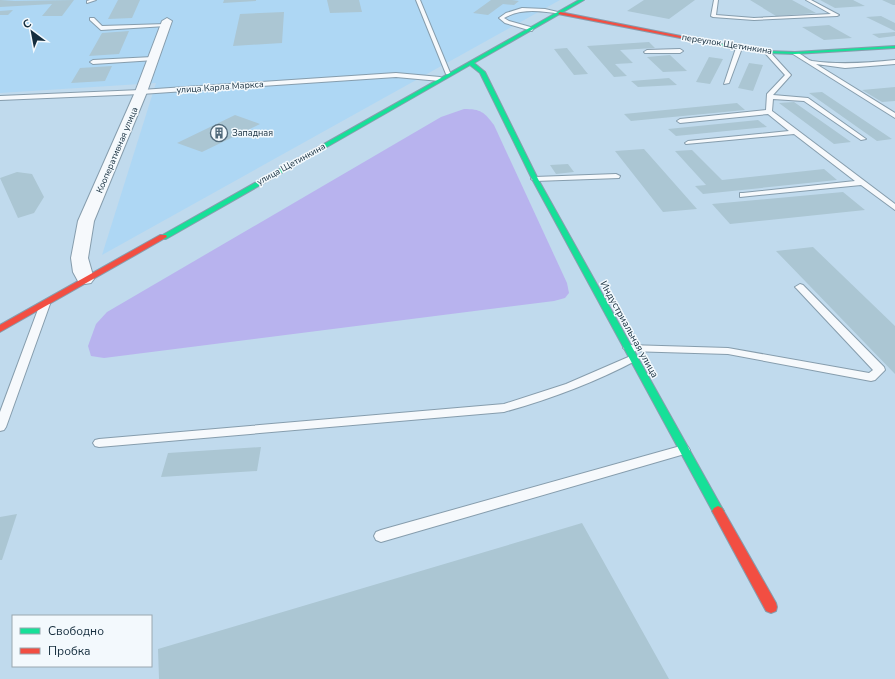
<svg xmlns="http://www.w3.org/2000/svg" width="895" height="679" font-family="'Nunito Sans',sans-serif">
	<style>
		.built { fill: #aed7f4 }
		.green { fill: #b8b3ee }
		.building { fill: #abc6d3 }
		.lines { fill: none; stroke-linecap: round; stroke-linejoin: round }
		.lane-casing { stroke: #869dad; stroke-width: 2 }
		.street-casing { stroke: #869dad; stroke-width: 2 }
		.fast-casing { stroke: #869dad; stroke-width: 2 }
		.jam-casing { stroke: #869dad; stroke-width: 2 }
		.lane { fill: #f6f9fc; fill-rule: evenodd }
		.street { fill: #f6f9fc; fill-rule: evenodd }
		.fast { fill: #16e098; fill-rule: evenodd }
		.jam { fill: #f24e42; fill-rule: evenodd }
		.labels { text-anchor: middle; stroke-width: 3; stroke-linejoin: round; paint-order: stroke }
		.far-street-label { font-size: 9px; fill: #152d3d; stroke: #f3f9fd }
		.far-poi-label { font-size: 9px; fill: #152d3d; stroke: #f3f9fd; text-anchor: start }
		.street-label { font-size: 10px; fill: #152d3d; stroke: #f3f9fd }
	</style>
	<rect width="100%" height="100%" fill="#c0daed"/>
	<path class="built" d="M0,0H560L102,255L156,83L0,93Z"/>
	<path class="green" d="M464,109C481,109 484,112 494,125L567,283L569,293L565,298L554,301L104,358L91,356L88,346L96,324L107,312L441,117Z"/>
	<path class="building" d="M0,0L15,1L74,0L62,16H42L52,4L0,7Z
		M118,0H140L132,18L108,19Z
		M224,0H256V1L223,3Z
		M327,0H359L362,12L330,13Z
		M491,0H512L519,1L514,5L503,4L488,15L473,13Z
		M644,0H695L669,19L627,11Z
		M750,0H792L816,13L776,16Z
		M820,0H853L865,6L835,8Z
		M882,0H895V5H893Z
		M13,10L8,15H0V11Z
		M284,12L282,43L233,46L240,14Z
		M881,16L895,23V31L866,17Z
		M829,25L852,38L824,40L802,27Z
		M129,31L119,54L89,56L102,33Z
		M895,32V36L879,38L872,34Z
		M649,42L655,48L620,50L633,63L615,64L627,76L614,77L587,46Z
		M567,48L588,74L574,75L554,49Z
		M670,55L687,71L663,72L647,57Z
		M709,57L723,59L710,84L696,82Z
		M749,63L763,65L753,91L738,88Z
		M112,66L105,81L71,83L80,68Z
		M669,78L677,85L638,87L631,81Z
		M895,87V101L882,102L862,90Z
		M822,92L892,139L877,141L809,93Z
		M794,102L851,142L834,144L779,103Z
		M737,103L745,110L631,121L624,114Z
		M235,115L260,124L202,152L177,143Z
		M758,120L767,127L676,136L668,129Z
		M644,149L697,209L663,212L615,151Z
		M692,150L722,180L824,169L837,180L703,194L695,186L706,185L675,151Z
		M568,164L574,172L556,174L550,165Z
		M17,172L32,174L44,197L34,213L18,218L0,178Z
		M843,192L865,210L730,224L712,204Z
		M813,247L895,326V374L776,251Z
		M261,447L257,471L161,477L168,453Z
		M17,514L2,560H0V517Z
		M582,523L669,679H159L158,649Z"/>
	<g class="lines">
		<g class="lane-casing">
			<path id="lane" d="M90,0H96L87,3V1Z
				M416,0H420L451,75L446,74Z
				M714,0H718L716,15L754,18L831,14L806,0H811L839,15L837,16L754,20L713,17L711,16Z
				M522,8L545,9L562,13L560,14C541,11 522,8 504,18L509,21L534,28L532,31L505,23L499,18L506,13Z
				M90,18H94L102,26L166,24L168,25L166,26L101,30L90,20Z
				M739,46L742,48L729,83L724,84L736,48Z
				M647,50L680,49L683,51L680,53H645L644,52Z
				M765,51H769L791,75L773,95L808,98L866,139L861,140L804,101L773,99L772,111L895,204V210L861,185L740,197V193H743L855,181L794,134L686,144L685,143L688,141L789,131L768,114L680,123L677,121L680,119L766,110L767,94L785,75L765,53Z
				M793,52C800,51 805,59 812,61C840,65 867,63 895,60V64L845,68L816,64L895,113V118L793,54Z
				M153,57L156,59L155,60L93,64L90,62L93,60Z
				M396,73L440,77L443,79L440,81L396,77L141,94L0,100V96L141,90Z
				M616,174L620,176L619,178L535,181L531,179L535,177Z
				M800,284L803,285L884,367L885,370L875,380L871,381L728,354L628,351L623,348L628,345L728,348L869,373L873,370L797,289L795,287Z
				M45,301L50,304L6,427L4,430L0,431V412L40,304Z
				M633,355L638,358L637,360C594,383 550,399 504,412L99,447L95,446L93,443L95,440L99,439L504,404L566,384Z
				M684,445L688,447L690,450L688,453L381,542L376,540L374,536L376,532L381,530Z"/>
		</g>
		<g class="street-casing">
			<path id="street" d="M167,18L172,21L147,92L94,221L88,258L94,279L91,283L85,284L79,283L73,272L71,258L78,221L135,92L162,21Z"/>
		</g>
		<g class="fast-casing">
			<path id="fast" d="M579,0H584L474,63L485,72L538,179L722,508L724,511L722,514L718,516L714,514L532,179L480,73L470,65L166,239H160L159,237Z
				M716,43L767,51L795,52L895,46V48L795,54L767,53L714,45V44Z"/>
		</g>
		<g class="jam-casing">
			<path id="jam" d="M560,12L716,43L718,44L716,45L558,14Z
				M160,235H166L167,237L0,332V325Z
				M718,506L722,508L776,603L777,607L776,611L771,613L766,611L712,511L714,508Z"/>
		</g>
		<use href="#lane" class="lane"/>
		<use href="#street" class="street"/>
		<use href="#fast" class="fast"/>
		<use href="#jam" class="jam"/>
	</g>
	<defs>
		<g id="building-ring" transform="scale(0.9)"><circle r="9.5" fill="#f3f9fd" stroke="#516a7b" stroke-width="1.5"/><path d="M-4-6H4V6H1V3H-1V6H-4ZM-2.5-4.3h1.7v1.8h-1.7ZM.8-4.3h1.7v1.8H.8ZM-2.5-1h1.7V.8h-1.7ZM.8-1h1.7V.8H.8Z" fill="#516a7b"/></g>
	</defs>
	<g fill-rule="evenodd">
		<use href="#building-ring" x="219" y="133"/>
	</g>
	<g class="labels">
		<g class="far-street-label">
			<text transform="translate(727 44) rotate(9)" y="3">переулок Щетинкина</text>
			<text transform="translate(220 87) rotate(-4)" y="3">улица Карла Маркса</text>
			<text transform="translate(117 150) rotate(-67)" y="3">Кооперативная улица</text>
			<text transform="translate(291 164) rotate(-29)" y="3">улица Щетинкина</text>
		</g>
		<g class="far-poi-label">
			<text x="232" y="136">Западная</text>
		</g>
		<g class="street-label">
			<text transform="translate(630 329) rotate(61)" y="4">Индустриальная улица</text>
		</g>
	</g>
	<rect x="12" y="615" width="140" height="52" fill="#f3f9fd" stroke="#9aa7b0"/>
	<rect x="20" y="628" width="20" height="6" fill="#16e098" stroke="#9aa7b0"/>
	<text x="48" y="635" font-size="12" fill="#152d3d">Свободно</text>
	<rect x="20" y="648" width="20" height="6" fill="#f24e42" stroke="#9aa7b0"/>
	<text x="48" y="655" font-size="12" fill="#152d3d">Пробка</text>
	<g transform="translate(32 32) rotate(328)" stroke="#f3f9fd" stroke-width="3" paint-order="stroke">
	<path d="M0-3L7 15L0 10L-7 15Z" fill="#152d3d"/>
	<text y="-6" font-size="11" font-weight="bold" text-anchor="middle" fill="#152d3d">С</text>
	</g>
</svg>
